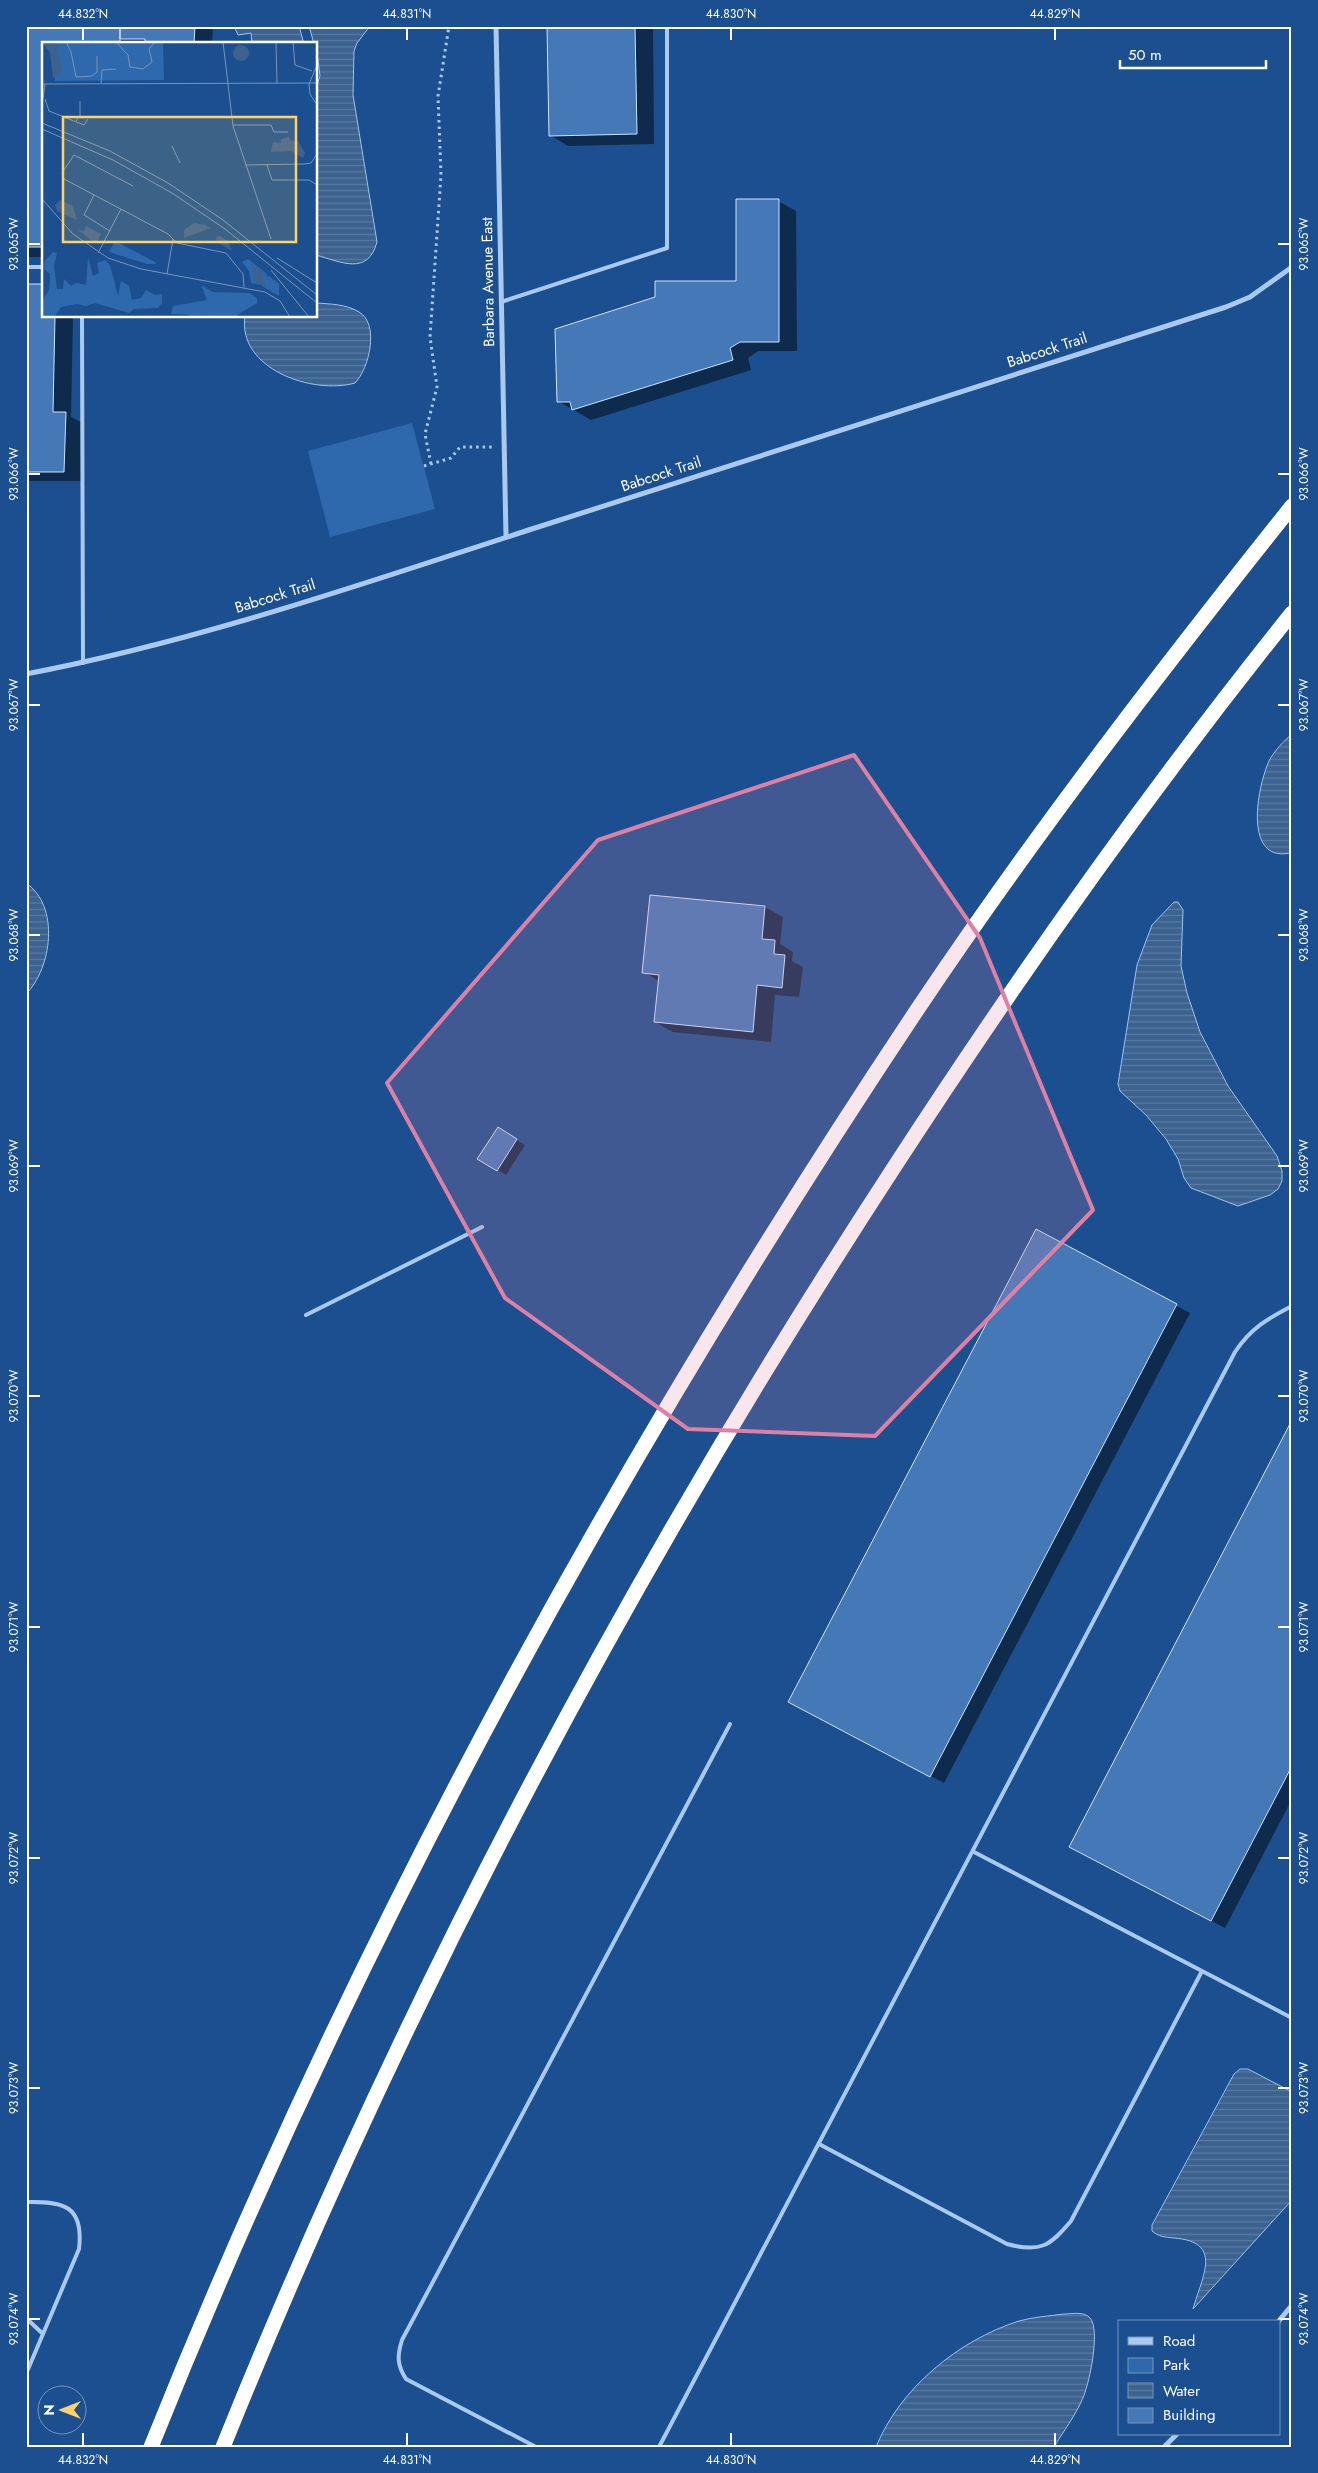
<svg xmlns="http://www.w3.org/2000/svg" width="1318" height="2473" font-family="Jost,sans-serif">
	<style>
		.green { fill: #2e69ad }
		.water { fill: url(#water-rules); stroke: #9cc4f0 }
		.shadow { fill: #0007 }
		.building { fill: #4478b7; stroke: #cfe3fa }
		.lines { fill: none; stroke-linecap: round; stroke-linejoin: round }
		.path { stroke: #a9c9ee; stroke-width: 3; stroke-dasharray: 2.5 4; stroke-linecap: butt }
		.lane { stroke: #a9c9ee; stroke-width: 4 }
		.street { stroke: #a9c9ee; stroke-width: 5 }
		.highway { stroke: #fff; stroke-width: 15 }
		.marked { fill: #dd80a5; fill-opacity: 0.2; stroke: #dd80a5; stroke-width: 4; stroke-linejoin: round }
		.ticks { fill: none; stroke: #fff; stroke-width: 2 }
		.labels { text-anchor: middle; stroke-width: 5; stroke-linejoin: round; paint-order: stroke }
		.street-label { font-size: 15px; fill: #fff; stroke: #1b4f8f }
		.inset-road { fill: none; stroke: #7695bc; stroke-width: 1 }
		.view { fill: #ffd166; fill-opacity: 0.15; stroke: #ffd166; stroke-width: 2.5 }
		.inset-edge { fill: none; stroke: #fff; stroke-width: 2.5 }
		.neatline { fill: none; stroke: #fff; stroke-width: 2 }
		.ticks-label { font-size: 12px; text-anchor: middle; fill: #fff }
	</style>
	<defs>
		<pattern id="water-rules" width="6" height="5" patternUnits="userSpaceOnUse" patternTransform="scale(1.25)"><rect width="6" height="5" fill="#3c6290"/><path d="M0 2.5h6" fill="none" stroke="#597aa1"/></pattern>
	</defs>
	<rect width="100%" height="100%" fill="#1b4f8f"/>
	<path class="green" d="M412,423L435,509L330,537L308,451Z"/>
	<path class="water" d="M234,26H299L304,44H252L251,33L238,35Z
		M309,26H370L357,43L354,51L353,95L377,242C368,276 341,262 316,255V88L320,76L316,44H314Z
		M316,303C330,304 346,304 359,312C380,324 369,369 355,383C313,395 237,369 245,316H316Z
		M1292,734V853C1284,854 1276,855 1269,850C1248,834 1260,781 1269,761C1274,751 1284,741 1292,734Z
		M26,883C60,906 52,968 26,994Z
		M1174,902H1178L1183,910L1181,966L1187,993L1200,1032L1228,1086L1277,1156L1282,1171V1181L1278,1189L1270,1195L1238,1206L1191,1188L1184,1178L1178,1159L1166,1139L1146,1115L1120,1091L1118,1084L1137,965L1152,925Z
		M1240,2069H1248L1292,2092V2200L1193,2309C1202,2276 1224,2242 1174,2238C1165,2237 1159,2237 1152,2231V2225L1234,2074Z
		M1064,2314C1072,2314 1084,2311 1090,2318C1101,2330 1089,2386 1082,2400C1075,2416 1063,2432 1054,2447H876C900,2388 959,2340 1019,2321C1033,2317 1049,2316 1064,2314Z"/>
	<path class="shadow" d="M26,26H213L212,44H44V257H26Z
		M548,26H653L654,144L568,146L550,135Z
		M778,201L796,211L797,351H758L748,358L751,370L591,420L558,401L737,282Z
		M26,285L44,316H73L71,417L84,424L82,481H26Z
		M765,907L783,917L780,944L793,952L792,961L803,967L799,997L775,995L771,1042L673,1032L655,1022L659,981L644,972Z
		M507,1134L525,1145L506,1175L479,1158Z
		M1036,1231L1190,1313L944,1783L803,1710Z
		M1292,1423V1799L1225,1928L1083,1853Z"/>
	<path class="building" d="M26,26H120V44H44V247H26Z
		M120,26H195L194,44H145V39H120Z
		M547,26H635L637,134L549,136Z
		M736,199H779V342H740L730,348L733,360L572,410L570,402H557L555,329L655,297V281H736Z
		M26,284H44V316H55L53,412H66L64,472H26Z
		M650,895L765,906L762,939L775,940L774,954L785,955L782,988L757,985L753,1032L654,1022L659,975L642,973Z
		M498,1127L517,1139L497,1171L477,1159Z
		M1036,1229L1177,1304L930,1777L788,1702Z
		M1292,1420V1766L1211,1921L1069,1847Z"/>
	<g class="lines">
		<path class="path" d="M431,464L425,434L437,387L430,337L441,175L438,96L449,26
			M424,466L451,458L460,447H493"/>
		<path class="lane" d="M26,267H44
			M501,302L667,248V26
			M82,316L83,663
			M306,1315L482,1227
			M974,1852L1292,2018
			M819,2144L1007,2244C1040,2253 1050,2246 1071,2221L1202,1971
			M26,2202C64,2201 84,2206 79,2249L26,2374
			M26,2318L43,2334
			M536,2447L406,2379C397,2365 397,2356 402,2340L730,1724
			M659,2447L1235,1352C1251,1328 1267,1319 1292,1306"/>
		<path class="street" d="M496,26L506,537
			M26,674C199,641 368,582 535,528C765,454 995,379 1226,307L1250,297L1292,267
			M1278,2322L1292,2305
			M1164,2447L1177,2434"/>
		<path class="highway" d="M151,2447C354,1940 616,1461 919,1007C1035,834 1162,669 1292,506
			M223,2447C403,2000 630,1572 893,1169C1017,978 1149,791 1292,613"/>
	</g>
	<path class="marked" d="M854,755L980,938L1093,1210L875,1436L688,1429L505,1298L387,1083L598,840Z"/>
	<path class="ticks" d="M83,28V40M407,28V40M731,28V40M1055,28V40M28,244H40M1278,244H1290M28,474H40M1278,474H1290M28,705H40M1278,705H1290M28,935H40M1278,935H1290M28,1166H40M1278,1166H1290M28,1396H40M1278,1396H1290M28,1627H40M1278,1627H1290M28,1858H40M1278,1858H1290M28,2088H40M1278,2088H1290M28,2319H40M1278,2319H1290M83,2433V2446M407,2433V2446M731,2433V2446M1055,2433V2446"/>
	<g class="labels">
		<g class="street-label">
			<text transform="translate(488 282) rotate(-91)" y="5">Barbara Avenue East</text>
			<text transform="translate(1047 350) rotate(-18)" y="5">Babcock Trail</text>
			<text transform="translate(661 474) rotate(-18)" y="5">Babcock Trail</text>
			<text transform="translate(275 596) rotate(-17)" y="5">Babcock Trail</text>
		</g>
	</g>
	<g transform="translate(42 42)">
		<rect width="275" height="275" fill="#1b4f8f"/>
		<path d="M13,0H121L122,38L13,39Z" fill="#2e69ad"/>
		<path d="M73,199L113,220L114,222H105L67,210ZM11,210L15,211L12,224L15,247H21L22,237L29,244L34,241L44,243L46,215L51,234L57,231L55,221L63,218L68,223L76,254L79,239L87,244L90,258L99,256L104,248L113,253L120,252V261L116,266L92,267L87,271L53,261L44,264L35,262L19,265L12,275H1L0,259L7,248L8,238V232L2,227L3,219ZM227,234L237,242V254L220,244L222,237ZM159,243L171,250L208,251L215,256V261L192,275L129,272L131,264L165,258Z" fill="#2e69ad"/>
		<path d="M206,217L224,231L229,245L209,241L207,229L200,220ZM147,265L157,267L166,275H147Z" fill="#2e69ad"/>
		<path d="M15,0L19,25L17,33L11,36L8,11L0,0ZM191 11a8 8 0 1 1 16 0a8 8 0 1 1-16 0ZM247,95L249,99H256L263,111L261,116L249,109L229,110L231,100L239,101V97ZM18,158L31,164L35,178L15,169L13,163ZM152,181L163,183L169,186L142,196V188ZM44,184L59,192L54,202L36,188L42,189ZM178,194L186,199L190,209L175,200L174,195ZM211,225L220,229L223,243L213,241Z" fill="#3c6290"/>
		<path class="inset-road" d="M24,0L29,10L34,35L50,34L55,30V14M74,0L86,13L88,25L101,27L110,20L107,7L113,0M181,0L191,84L229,197M234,0L235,42M251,0L253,23L270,29M275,23L267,42L268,52L275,63M59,41L60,28L74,27M0,42L275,41M1,57L3,42M3,57L7,69L42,83L46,77M34,79L38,74V59M0,81L68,109L126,141L181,178L275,253M191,83H229L232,90H246M0,87L71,118L130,151L183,187L275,261M130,104L138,121M203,123L262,122L269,121L275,112M225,123L230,138H267L275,143M91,144L32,113L20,131L22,137L126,192L135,201L184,211L201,232L202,245M52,153L42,173L68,189M0,157L31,192L66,216L99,227L223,250L238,259L248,275M56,211L79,167M235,216L275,241M229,228L267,275M125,232L131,197"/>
		<path class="view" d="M21,75H254V200H21Z"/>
		<rect width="275" height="275" class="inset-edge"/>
	</g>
	<rect width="1318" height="2473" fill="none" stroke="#1b4f8f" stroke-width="55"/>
	<rect x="1118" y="2320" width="162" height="115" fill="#1b4f8f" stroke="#7695bc"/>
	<rect x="1128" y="2337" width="25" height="8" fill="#a9c9ee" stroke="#7695bc"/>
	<text x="1163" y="2346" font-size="15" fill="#ffffff">Road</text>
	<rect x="1128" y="2358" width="25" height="15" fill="#2e69ad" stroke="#7695bc"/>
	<text x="1163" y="2370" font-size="15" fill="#ffffff">Park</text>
	<rect x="1128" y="2383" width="25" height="15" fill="url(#water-rules)" stroke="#7695bc"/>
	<text x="1163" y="2396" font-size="15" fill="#ffffff">Water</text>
	<rect x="1128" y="2408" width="25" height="15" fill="#4478b7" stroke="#7695bc"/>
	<text x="1163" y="2420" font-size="15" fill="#ffffff">Building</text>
	<g transform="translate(62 2410) rotate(270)"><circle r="24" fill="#1b4f8f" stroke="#7695bc"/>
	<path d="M0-4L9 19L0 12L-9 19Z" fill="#ffd166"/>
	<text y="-8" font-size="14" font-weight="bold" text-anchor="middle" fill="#ffffff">N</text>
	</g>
	<path d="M1120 60v8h146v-8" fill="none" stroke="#ffffff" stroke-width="2.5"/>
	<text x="1128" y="60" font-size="15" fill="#ffffff" stroke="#1b4f8f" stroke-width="4" paint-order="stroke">50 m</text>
	<rect x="28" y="28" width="1262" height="2418" class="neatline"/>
	<g class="ticks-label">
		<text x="83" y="18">44.832°N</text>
		<text x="407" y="18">44.831°N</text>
		<text x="731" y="18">44.830°N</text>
		<text x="1055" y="18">44.829°N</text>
		<text transform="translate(1304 244) rotate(-90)" y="4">93.065°W</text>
		<text transform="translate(14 244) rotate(-90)" y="4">93.065°W</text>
		<text transform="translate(1304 474) rotate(-90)" y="4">93.066°W</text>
		<text transform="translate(14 474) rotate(-90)" y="4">93.066°W</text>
		<text transform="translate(1304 705) rotate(-90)" y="4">93.067°W</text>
		<text transform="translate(14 705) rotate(-90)" y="4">93.067°W</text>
		<text transform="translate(1304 935) rotate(-90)" y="4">93.068°W</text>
		<text transform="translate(14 935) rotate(-90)" y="4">93.068°W</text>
		<text transform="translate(1304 1166) rotate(-90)" y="4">93.069°W</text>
		<text transform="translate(14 1166) rotate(-90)" y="4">93.069°W</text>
		<text transform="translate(14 1396) rotate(-90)" y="4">93.070°W</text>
		<text transform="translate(1304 1396) rotate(-90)" y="4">93.070°W</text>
		<text transform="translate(14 1627) rotate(-90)" y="4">93.071°W</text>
		<text transform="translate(1304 1627) rotate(-90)" y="4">93.071°W</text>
		<text transform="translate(14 1858) rotate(-90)" y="4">93.072°W</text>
		<text transform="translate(1304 1858) rotate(-90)" y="4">93.072°W</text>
		<text transform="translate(14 2088) rotate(-90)" y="4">93.073°W</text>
		<text transform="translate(1304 2088) rotate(-90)" y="4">93.073°W</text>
		<text transform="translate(14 2319) rotate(-90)" y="4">93.074°W</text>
		<text transform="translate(1304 2319) rotate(-90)" y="4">93.074°W</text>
		<text x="83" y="2464">44.832°N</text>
		<text x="407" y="2464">44.831°N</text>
		<text x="731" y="2464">44.830°N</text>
		<text x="1055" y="2464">44.829°N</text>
	</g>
</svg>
